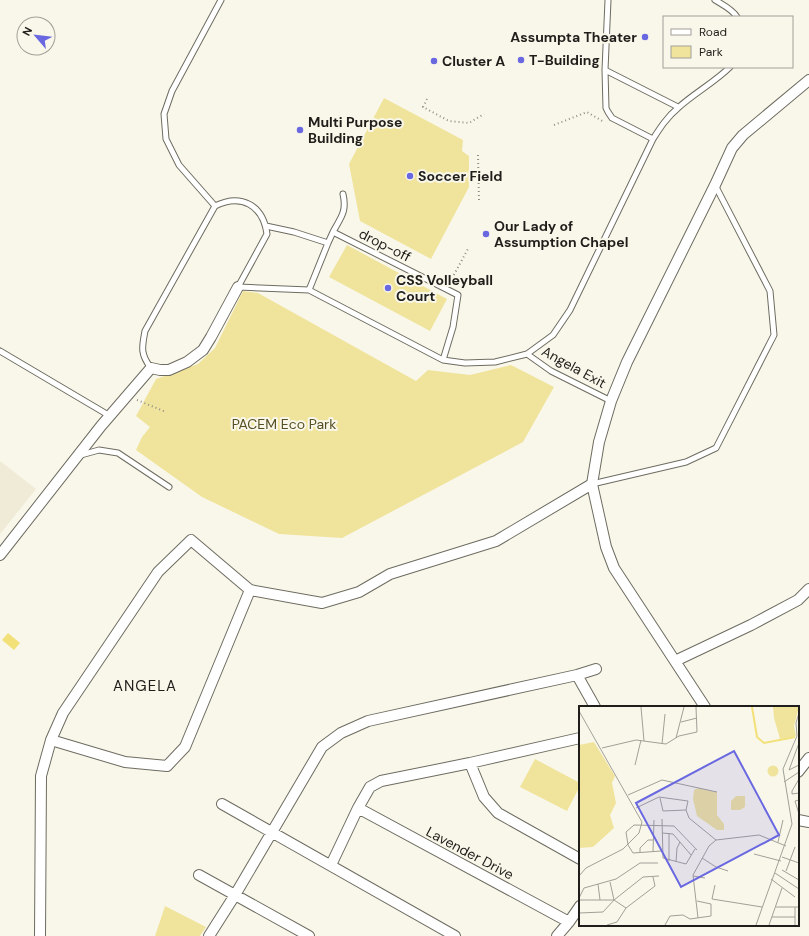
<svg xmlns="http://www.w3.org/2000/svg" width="809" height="936" font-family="'DM Sans',sans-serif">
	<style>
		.built { fill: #efebd7 }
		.green { fill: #f0e49c }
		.water { fill: #f2e079 }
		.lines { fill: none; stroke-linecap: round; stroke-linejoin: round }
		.lane-casing { stroke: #6e6c61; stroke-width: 7 }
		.street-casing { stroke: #6e6c61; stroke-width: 12 }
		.path { stroke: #918f86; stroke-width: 2; stroke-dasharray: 1 3; stroke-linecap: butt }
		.lane { stroke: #fff; stroke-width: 5 }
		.street { stroke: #fff; stroke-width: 10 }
		.poi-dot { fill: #6968e1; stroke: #f9f7ea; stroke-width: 1.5 }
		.labels { text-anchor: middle; stroke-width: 4; stroke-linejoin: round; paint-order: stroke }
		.poi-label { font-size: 14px; font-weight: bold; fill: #1f1e1a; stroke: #f9f7ea; text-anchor: start }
		.street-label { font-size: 14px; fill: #1f1e1a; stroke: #f9f7ea }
		.park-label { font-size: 14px; fill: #574f24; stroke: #f9f7ea }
		.neighbourhood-label { font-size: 15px; letter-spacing: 1px; fill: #1f1e1a; stroke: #f9f7ea }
		.inset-river { fill: none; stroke: #f2e079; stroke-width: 2 }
		.inset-road { fill: none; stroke: #a2a097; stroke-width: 1 }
		.view { fill: #6968e1; fill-opacity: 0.15; stroke: #6968e1; stroke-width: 2 }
		.inset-edge { fill: none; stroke: #1f1e1a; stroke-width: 2 }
	</style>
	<rect width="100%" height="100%" fill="#f9f7ea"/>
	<path class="built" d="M0,461L36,489L0,534Z"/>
	<path class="green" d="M384,98L463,140L462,151L469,156V187L431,259L360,221L349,164Z
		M347,245L447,299L430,331L329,277Z
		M243,291L258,293L416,381L428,370L470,375L511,365L554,387L523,442L342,538L279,534L202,497L136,450L142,437L150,427L136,416L156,379L198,364L215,348Z
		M535,759L580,783V786L567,811L520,787Z
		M165,906L206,927L200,936H155Z"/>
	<path class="water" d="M8,633L20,643L14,650L2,640Z"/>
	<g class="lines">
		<g class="lane-casing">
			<path id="lane" d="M608,0L605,70L606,108L608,112L612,118L653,139
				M715,0C723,5 732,9 737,17
				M605,70L678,107
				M215,206C241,193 263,205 267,234L238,287L309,290L443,360L465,363L495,362L527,354L553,335L570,310L653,139C660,128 667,117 678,108C693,94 715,82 730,67
				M215,206L179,165L166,139L164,114L172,91L221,0
				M266,226L294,232L328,243L333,232L458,295L453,327L443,360
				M333,232C341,217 347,212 343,194
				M309,290L328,243
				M0,351L110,416
				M527,354L551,371L611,401
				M151,368C140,354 142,347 145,331L215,206
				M81,455L99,450L118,453L169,487
				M592,484L686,462L716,448L774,335L770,291L715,185"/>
		</g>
		<g class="street-casing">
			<path id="street" d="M0,555L101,426L151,368L160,370H169L187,362L203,350L211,337L238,287
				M675,661L751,625L798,600L809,589
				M577,675L595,707
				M705,707L614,568L606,547L592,484L599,442L611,401L627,362L715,185L732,148L743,135L809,80
				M51,740L125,762L167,766L185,747L250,590
				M470,763L484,797L498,813L580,859
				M798,772L809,758
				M222,804L455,936
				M358,808L569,922
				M798,820L809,822
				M331,865L358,808L370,787L381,781L470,763L580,738
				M199,875L309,936
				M40,936L41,776L51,740L63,713L158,572L191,540L250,590L322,603L359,592L390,574L496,541L592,484
				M209,936L235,895L322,747L341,733L368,721L577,675L596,669
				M557,936L569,922L580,906"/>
		</g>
		<path class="path" d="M427,99L423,107L449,121L469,123L484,114
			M554,125L587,112L604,122
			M478,155L479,200
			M450,282L469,247
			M137,400L166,412"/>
		<use href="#lane" class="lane"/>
		<use href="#street" class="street"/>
	</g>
	<g class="poi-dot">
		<circle cx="645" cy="37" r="4"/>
		<circle cx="521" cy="60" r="4"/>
		<circle cx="434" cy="61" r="4"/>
		<circle cx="300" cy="130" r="4"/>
		<circle cx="410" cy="176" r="4"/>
		<circle cx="486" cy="234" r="4"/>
		<circle cx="388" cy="288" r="4"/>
	</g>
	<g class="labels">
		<g class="poi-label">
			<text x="637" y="42" text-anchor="end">Assumpta Theater</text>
			<text x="529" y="65">T-Building</text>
			<text x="442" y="66">Cluster A</text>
			<text x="308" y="127">Multi Purpose<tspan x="308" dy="16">Building</tspan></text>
			<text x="418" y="181">Soccer Field</text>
			<text x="494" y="231">Our Lady of<tspan x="494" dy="16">Assumption Chapel</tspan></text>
			<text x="396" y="285">CSS Volleyball<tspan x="396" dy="16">Court</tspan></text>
		</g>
		<g class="street-label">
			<text transform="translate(385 245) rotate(27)" y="5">drop-off</text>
			<text transform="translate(574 367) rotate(29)" y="5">Angela Exit</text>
			<text transform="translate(470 853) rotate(28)" y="5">Lavender Drive</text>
		</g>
		<g class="park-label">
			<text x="284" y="429">PACEM Eco Park</text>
		</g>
		<g class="neighbourhood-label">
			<text x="145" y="691">ANGELA</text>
		</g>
	</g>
	<g transform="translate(579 706)">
		<rect width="220" height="220" fill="#f9f7ea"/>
		<path d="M194,1H220L215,20L217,30L201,33L195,12ZM15,36L36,70L33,77L37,97L31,109L35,122L14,141L0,142V39ZM188.5 65a5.5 5.5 0 1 1 11 0a5.5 5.5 0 1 1-11 0ZM119,82L138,86V109L145,118V124H138L118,110L114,93L115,84ZM157,90H166V101L161,104H152V95Z" fill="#f0e49c"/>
		<path class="inset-river" d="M173,1L178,31L185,37L216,31"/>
		<path class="inset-road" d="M62,1L65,35M0,5L63,116L60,127L44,143L7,162L0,170M102,16L118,12M97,32L105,1M220,37L210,64L220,59M83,38L86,8M23,42L57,34L87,38L100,30L118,26L117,1M56,59L62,34M220,73L213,85V88L220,87M205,76L220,66M49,89L83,74L138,86M81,92L84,105L107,104M220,94L216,95L220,108M57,102L80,91L109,95L107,104L110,112L137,134M83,113L84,152L107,158L116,143M83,127L94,128L112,149M199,136L204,114M82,145L54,147L49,139L47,126L55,119L95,120L118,144M74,146L75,114M61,147V142L69,134H74M175,148L202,155M203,151L220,157M123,152L137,161L149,165M90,155V127M97,156L98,142L101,136M203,164L220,174M207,165L216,141M196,167L220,183M114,170L126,172M192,173L216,191M31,176L35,194L47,202M19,178L21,194M136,179L133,193L183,201M0,192L5,182L37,173L61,157H79M0,194H35L64,171L80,170M197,201H220M0,207L24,206L35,194M193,211H216M119,212L114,169L130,140L137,134L180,129L207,140M28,219L38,216L47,202L76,180L74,171M86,219L91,210L104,209L111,213L132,210V198L118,195M177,219L213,118L204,63L218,30L217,17L220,7M190,219L203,182M216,219V201"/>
		<path class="view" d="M155,45L200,129L102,181L57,97Z"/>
		<rect width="220" height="220" class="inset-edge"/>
	</g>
	<rect x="663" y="16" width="130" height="52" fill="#f9f7ea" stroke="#a2a097"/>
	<rect x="671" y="29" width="20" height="6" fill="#ffffff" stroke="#a2a097"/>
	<text x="699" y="36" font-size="12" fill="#1f1e1a">Road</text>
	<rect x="671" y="46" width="20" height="12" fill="#f0e49c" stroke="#a2a097"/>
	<text x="699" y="56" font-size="12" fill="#1f1e1a">Park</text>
	<g transform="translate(36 36) rotate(298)"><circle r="19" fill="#f9f7ea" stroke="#a2a097"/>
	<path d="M0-3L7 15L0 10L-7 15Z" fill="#6968e1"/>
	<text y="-6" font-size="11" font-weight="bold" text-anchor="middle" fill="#1f1e1a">N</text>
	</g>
</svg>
